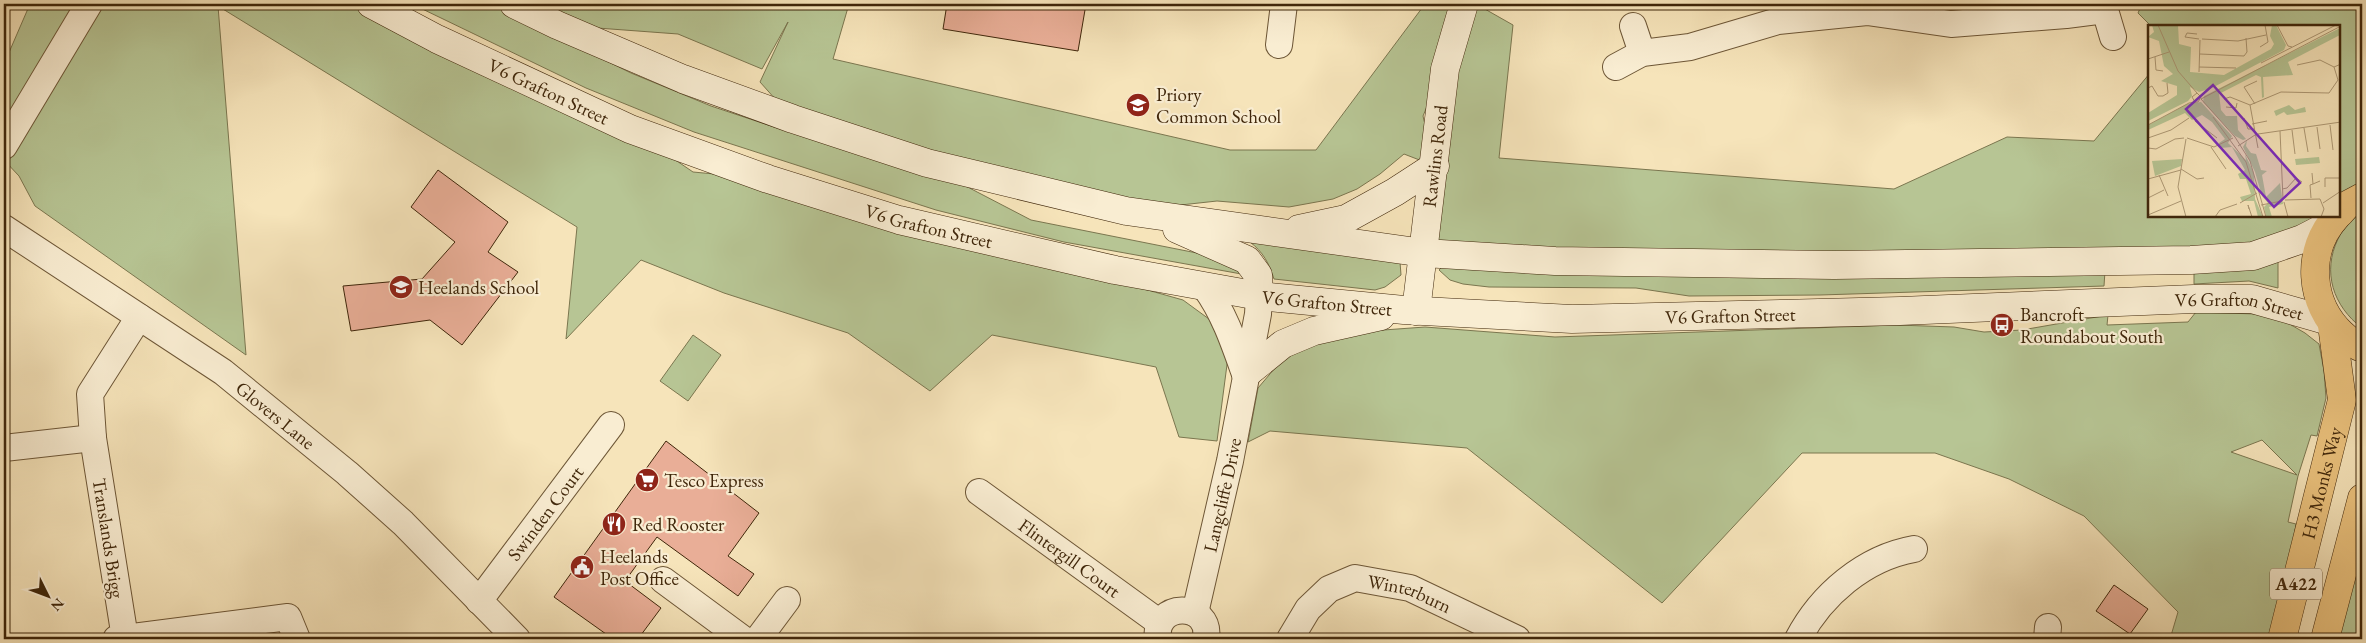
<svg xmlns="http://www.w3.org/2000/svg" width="2366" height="643" font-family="'EB Garamond',serif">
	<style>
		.green { fill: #b7c594; stroke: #7b764f; fill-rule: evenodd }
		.building { fill: #e9ae97; stroke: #3f260a }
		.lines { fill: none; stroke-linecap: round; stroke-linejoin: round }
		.street-casing { stroke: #6d5636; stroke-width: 28 }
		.secondary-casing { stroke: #3f260a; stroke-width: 29 }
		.primary-casing { stroke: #3f260a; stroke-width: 29 }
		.street { stroke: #f9edd2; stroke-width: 26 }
		.secondary { stroke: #f9edd2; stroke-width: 28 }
		.primary { stroke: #ebc27d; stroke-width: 28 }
		.labels { text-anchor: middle; stroke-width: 4.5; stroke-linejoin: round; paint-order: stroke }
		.shield { fill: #f9edd2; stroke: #776246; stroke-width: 1 }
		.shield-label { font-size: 18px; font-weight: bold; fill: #3f260a }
		.street-label { font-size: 19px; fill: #3f260a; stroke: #f9edd2 }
		.poi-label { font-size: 19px; fill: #3f260a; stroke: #f9edd2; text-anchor: start }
		.inset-road { fill: none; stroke: #ad9874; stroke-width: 1 }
		.view { fill: #7b2cbf; fill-opacity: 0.15; stroke: #7b2cbf; stroke-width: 2.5 }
		.inset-edge { fill: none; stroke: #3f260a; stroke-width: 2.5 }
	</style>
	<rect width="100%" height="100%" fill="#f6e4ba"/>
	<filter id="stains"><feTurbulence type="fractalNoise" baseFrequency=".004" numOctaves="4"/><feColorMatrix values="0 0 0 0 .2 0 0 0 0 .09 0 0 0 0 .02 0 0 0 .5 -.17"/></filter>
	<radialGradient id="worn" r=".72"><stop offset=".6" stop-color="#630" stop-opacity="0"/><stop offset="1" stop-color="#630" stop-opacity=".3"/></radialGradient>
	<path class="green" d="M30,4H371L630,129L693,172L768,179L899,220L1183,300L1209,319L1228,357L1217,441L1179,437L1156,367L992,335L930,391L848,333L724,293L641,260L566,339L577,227L218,6L246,355L35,206L19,176L4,160V64Z
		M412,4H492L631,73L711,106L774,127L956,181L1031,220L1222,258L1247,275L1064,242L936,210L694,132L586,88Z
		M514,4H849L833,59L1230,150H1316L1425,4H1476L1513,25L1499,158L1894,189L2007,137L2094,141L2150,73V216H2337L2253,256L1424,253L1435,166L1404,154L1380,174L1357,189L1333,199L1289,207L1217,201L1126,211L793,119L760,82L788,22L762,69L678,34L557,25ZM1453,45L1434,164L1423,116Z
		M2142,4H2362V189L2340,213V26H2151L2138,13Z
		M2362,214V328C2333,306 2322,272 2338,239C2343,229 2352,218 2362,214Z
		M1250,242L1400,262L1401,275L1385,287L1375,290L1274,279C1269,263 1263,252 1250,242Z
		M2278,259V288L2249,281L2194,284V269Z
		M1444,265L2105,271L2104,286L1820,295L1689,296L1636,288L1489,287L1463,284L1450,280L1439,270Z
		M2196,312L2256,314L2286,322L2305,333L2319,344L2324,371L2326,398L2317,436L2311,435L2298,476L2288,522L2296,524L2278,639H2170L2178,612L2084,516L2009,479L1935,453H1802L1662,603L1467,448L1270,431L1248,442L1258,388L1281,361L1321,340L1356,332L1425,327L1555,337L1897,325L1954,327L1984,332L2022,330L2108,315L2107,325L2188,322ZM2262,440L2297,475L2231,452Z
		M693,335L721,355L688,401L660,381Z
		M2362,556V639H2325L2334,606Z"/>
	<path class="building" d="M947,4H1086L1078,51L943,29Z
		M438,170L508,222L488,252L518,272L462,345L430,320L351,331L343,286L422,279L455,242L411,207Z
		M666,441L759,513L728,556L754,574L738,596L657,537L625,581L661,608L638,639H613L554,597Z
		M2114,585L2148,609L2130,634L2096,611Z"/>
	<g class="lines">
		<g class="street-casing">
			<g id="street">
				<path d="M2105,10L2113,37"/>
				<path d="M1633,26L1642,53"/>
				<path d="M1279,45L1284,4"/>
				<path d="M1616,67L1642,53L1690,47L1778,21L1867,12L1951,24L2066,15L2105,10V4"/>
				<path d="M4,146L89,4"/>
				<path id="s1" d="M4,228L223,372L347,473L403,523L517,639"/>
				<path d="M1205,287C1224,313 1234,343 1245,374"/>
				<path d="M4,448L93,438"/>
				<path id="s2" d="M979,492L1160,623"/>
				<path d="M663,580L743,639"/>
				<path id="s3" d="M479,601L611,425"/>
				<path id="s4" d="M1195,613L1230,461L1258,314L1259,296"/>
				<path d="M125,638L288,617L297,639"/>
				<path d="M116,639L125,638L93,438L90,394L139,317"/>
				<path d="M758,639L787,600"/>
				<path d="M1158,639C1152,602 1212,600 1206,639"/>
				<path id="s5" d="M1290,639L1308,609L1329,589L1355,578L1410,588L1517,639"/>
				<path d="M1798,639C1821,595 1864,558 1914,549"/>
				<path d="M2047,639L2048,627"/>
			</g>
		</g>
		<g class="secondary-casing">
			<g id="secondary">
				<path id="s6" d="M371,4L437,39L630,129L768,179L899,220L1115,270L1259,296L1404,310L1572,319L1900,311L2194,299H2252L2329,321"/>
				<path d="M514,4L557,25L683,79L793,119L927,163L1126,211L1424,253L1555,261L1834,265L2191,260L2253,256L2302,239L2329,225"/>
				<path d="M1177,229L1247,260L1258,275L1259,296"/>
				<path d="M1299,229L1346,219L1395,192L1435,166"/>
				<path id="s7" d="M1416,311L1445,69L1464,4"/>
				<path d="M1246,374L1283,344L1314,331L1381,316"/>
			</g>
		</g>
		<g class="primary-casing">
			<g id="primary">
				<path d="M2340,213L2347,205L2362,197"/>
				<path d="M2337,216C2305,250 2309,304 2343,335C2349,340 2354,345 2362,348"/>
				<path id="s8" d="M2282,639L2342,400L2332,325"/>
				<path d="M2325,639L2362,498"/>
			</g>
		</g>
		<use href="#street" class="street"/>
		<use href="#secondary" class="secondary"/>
		<use href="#primary" class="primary"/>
	</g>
	<defs>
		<g id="school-disc" transform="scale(1.25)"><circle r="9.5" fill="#8f2418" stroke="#f9edd2"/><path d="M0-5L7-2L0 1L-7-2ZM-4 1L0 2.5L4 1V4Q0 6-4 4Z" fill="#fff"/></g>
		<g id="bus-disc" transform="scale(1.25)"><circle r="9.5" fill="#8f2418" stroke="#f9edd2"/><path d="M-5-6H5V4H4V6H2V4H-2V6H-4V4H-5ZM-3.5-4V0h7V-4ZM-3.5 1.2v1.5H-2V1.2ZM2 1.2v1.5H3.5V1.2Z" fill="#fff"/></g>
		<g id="supermarket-disc" transform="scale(1.25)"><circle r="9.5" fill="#8f2418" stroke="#f9edd2"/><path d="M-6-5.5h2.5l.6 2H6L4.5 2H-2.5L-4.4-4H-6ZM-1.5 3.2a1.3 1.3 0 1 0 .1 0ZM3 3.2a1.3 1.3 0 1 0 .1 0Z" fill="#fff"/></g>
		<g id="restaurant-disc" transform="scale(1.25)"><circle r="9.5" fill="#8f2418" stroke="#f9edd2"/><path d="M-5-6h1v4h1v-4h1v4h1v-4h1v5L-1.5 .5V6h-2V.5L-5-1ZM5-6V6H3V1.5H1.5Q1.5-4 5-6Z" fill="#fff"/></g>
		<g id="civic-disc" transform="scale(1.25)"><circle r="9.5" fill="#8f2418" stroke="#f9edd2"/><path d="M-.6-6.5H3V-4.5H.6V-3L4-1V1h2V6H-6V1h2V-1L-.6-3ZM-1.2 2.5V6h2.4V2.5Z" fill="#fff"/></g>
	</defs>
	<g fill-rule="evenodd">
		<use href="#school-disc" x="1138" y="105"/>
		<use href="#school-disc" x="401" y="287"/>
		<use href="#bus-disc" x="2002" y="325"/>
		<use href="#supermarket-disc" x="647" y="480"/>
		<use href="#restaurant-disc" x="614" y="524"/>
		<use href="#civic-disc" x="582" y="567"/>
	</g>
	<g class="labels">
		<rect class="shield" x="2270" y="568.5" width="52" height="31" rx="4"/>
		<g class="shield-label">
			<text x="2296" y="590">A422</text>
		</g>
		<g class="street-label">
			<text dy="7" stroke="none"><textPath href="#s6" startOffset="198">V6 Grafton Street</textPath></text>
			<text dy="7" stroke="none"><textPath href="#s7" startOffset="156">Rawlins Road</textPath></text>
			<text dy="7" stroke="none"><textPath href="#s6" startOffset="602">V6 Grafton Street</textPath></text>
			<text dy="7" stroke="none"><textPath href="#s6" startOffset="1008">V6 Grafton Street</textPath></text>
			<text dy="7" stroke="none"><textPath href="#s6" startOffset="1922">V6 Grafton Street</textPath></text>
			<text dy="7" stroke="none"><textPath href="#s6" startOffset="1412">V6 Grafton Street</textPath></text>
			<text dy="7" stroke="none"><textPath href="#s1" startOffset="330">Glovers Lane</textPath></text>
			<text dy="7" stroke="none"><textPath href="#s8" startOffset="161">H3 Monks Way</textPath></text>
			<text dy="7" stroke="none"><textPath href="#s4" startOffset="121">Langcliffe Drive</textPath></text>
			<text dy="7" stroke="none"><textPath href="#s3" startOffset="110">Swinden Court</textPath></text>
			<text transform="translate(109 538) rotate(81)" y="7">Translands Brigg</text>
			<text dy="7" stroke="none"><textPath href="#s2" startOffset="112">Flintergill Court</textPath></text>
			<text dy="7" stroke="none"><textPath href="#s5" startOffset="149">Winterburn</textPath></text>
		</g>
		<g class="poi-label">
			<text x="1156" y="101">Priory<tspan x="1156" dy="22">Common School</tspan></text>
			<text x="418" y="294">Heelands School</text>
			<text x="2020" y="321">Bancroft<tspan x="2020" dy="22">Roundabout South</tspan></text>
			<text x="664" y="487">Tesco Express</text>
			<text x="632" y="531">Red Rooster</text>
			<text x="600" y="563">Heelands<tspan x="600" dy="22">Post Office</tspan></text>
		</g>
	</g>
	<g transform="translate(2148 25)">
		<rect width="192" height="192" fill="#f6e4ba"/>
		<path d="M4,0H30L31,19L43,22L42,47L76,50L123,24L126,19L122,11L124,0H128L138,20L136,25L64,63L51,67L42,62L44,71L40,76L0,96V88L29,70V61L13,56L25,49L16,41L11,16L0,12L6,7ZM192,3V10L140,37L145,50L115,52L116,72L114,73L113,52L108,50L71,69L73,85L78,91H89L90,105L98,114L95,115L87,111L55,77L56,71ZM53,77L84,111L80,118L98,135L97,129L106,148L107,174L115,192H110L106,176H94L92,172L103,169L98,154H92L90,149L97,145L84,122L72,123L71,118L77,114L64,97L54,90L44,95L37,88L0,105V100L39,79ZM141,80L147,85L157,82L158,87L139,90L136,87L128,91L126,86ZM99,115L98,121L103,128L108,129L113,145L119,146L114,150L118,172L132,158L135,179L121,182L124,192H118L116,182L120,178L114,171L107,147L95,122ZM171,132L172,138L148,140L147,134ZM34,134L33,141L7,151L4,136Z" fill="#b7c594"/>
		<path class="inset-road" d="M10,0L30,46L49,68M129,0L140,21L144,22M49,9L39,8L37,12L51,14M54,14L90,16L118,10M112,22L120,17L117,0M52,29L96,31L99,27L98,13M7,32L8,45L15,46M0,34L21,27M113,38L188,0M149,40L172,35L186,42M51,42L88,43M51,47L52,15M0,63L4,61L10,71H15L20,68L19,58M53,74L87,112L102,136L118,192M53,74L193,1M76,74L82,72L102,80M107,79L96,62L109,56M78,82L88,83L89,78M65,92L98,137L115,192M96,93L100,104H106M47,96L69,113M104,99L119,96M0,100L41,78L49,77H50L53,72L49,68L44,72L47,77M182,100L185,125M169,102L172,124M156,103L160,127M144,105L147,129M132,106L135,174M110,109L193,97M0,113L23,105L41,93M39,113L66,122L85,113M38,114L30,162L38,192M90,121L107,110M63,122L78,144M0,123L8,124L27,114L36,113M110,123L102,80L133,67L181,68L190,55L186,42L193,39M33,144L49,154L56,153M164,148L165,159L172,156M11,150L20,171M0,154L33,145M177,162V153H193M134,164L139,163L148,153L154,157M0,173L16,165M163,173L162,160L165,159M137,175L172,174L176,184L173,192M136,177L140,192H147M92,178L109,168M175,178L193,166M113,180L134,176M101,184L100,180L104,192M0,190L33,176M67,192L72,185L89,179"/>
		<path class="view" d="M65,60L152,158L126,182L38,84Z"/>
		<rect width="192" height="192" class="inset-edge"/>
	</g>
	<rect width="2366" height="643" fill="none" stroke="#f6e4ba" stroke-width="20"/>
	<rect x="5" y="5" width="2356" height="633" fill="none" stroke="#3f260a" stroke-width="2.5"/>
	<rect x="10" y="10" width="2346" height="623" fill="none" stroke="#3f260a"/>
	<g transform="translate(48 596) rotate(132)" stroke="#f9edd2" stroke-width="4" paint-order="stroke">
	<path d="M0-4L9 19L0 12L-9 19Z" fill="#3f260a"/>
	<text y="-8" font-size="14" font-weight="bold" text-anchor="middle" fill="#3f260a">N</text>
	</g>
	<rect width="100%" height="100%" filter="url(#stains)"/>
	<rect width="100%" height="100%" fill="url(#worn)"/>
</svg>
